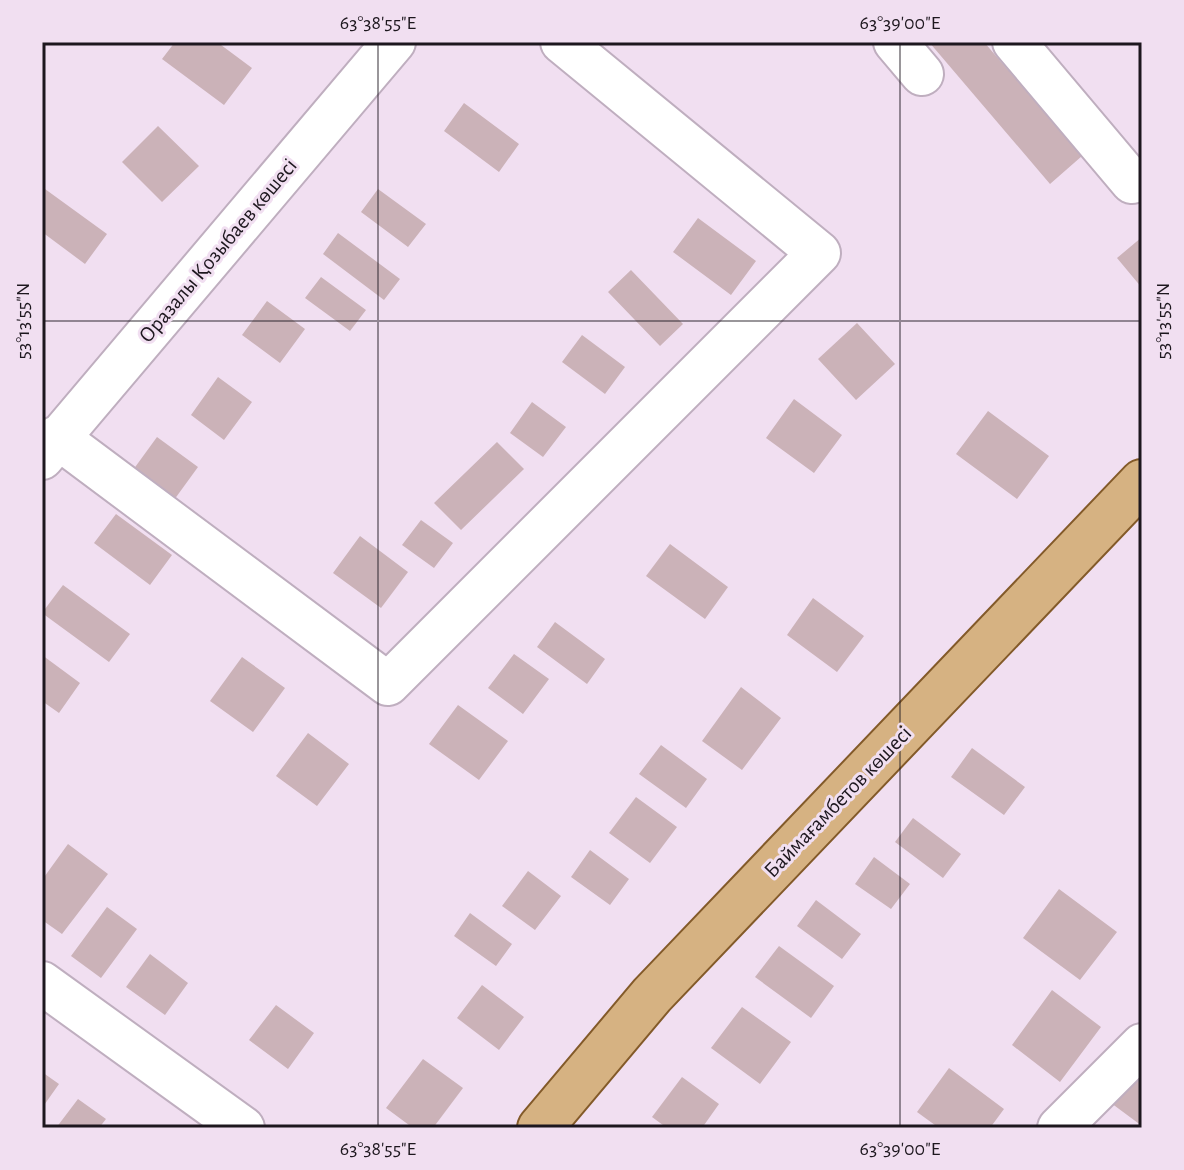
<svg xmlns="http://www.w3.org/2000/svg" width="1184" height="1170" font-family="'Alegreya Sans',sans-serif">
	<style>
		.building { fill: #cbb2b8 }
		.lines { fill: none; stroke-linecap: round; stroke-linejoin: round }
		.minor-casing { stroke: #bfaebf; stroke-width: 46 }
		.major-casing { stroke: #835a29; stroke-width: 48 }
		.minor { stroke: #fff; stroke-width: 42 }
		.major { stroke: #d6b282; stroke-width: 44 }
		.ticks { fill: none; stroke: #1d171e; stroke-width: 2; stroke-opacity: 0.45 }
		.labels { text-anchor: middle; stroke-width: 6; stroke-linejoin: round; paint-order: stroke }
		.street-label { font-size: 22px; fill: #1d171e; stroke: #f1dff1 }
		.neatline { fill: none; stroke: #1d171e; stroke-width: 3 }
		.ticks-label { font-size: 20px; text-anchor: middle; fill: #1d171e }
	</style>
	<rect width="100%" height="100%" fill="#f1dff1"/>
	<path class="building" d="M175,42H217L252,68L224,105L162,59Z
		M929,42H984L1082,156L1050,184Z
		M464,103L519,144L499,172L444,131Z
		M158,126L199,166L162,202L122,162Z
		M45,189L107,234L85,264L42,232V194Z
		M378,189L426,224L408,247L361,212Z
		M698,218L756,261L731,295L673,252Z
		M338,233L400,279L384,300L323,254Z
		M1142,237V288L1117,258Z
		M631,270L683,324L660,346L608,292Z
		M321,277L366,310L350,331L305,298Z
		M267,301L305,329L280,363L242,335Z
		M857,323L895,364L856,400L818,359Z
		M582,335L625,367L605,394L562,362Z
		M218,377L252,402L224,440L191,415Z
		M794,399L842,435L814,473L766,438Z
		M532,402L566,427L543,457L510,433Z
		M988,411L1049,456L1017,499L956,454Z
		M157,437L198,467L174,500L133,470Z
		M497,442L524,469L461,530L434,503Z
		M116,514L172,555L150,585L94,543Z
		M421,520L453,543L434,568L402,545Z
		M360,536L408,572L381,608L333,573Z
		M670,544L728,587L705,619L646,576Z
		M63,585L130,634L109,662L42,613Z
		M813,598L864,636L837,672L787,635Z
		M555,622L605,659L587,684L537,647Z
		M514,654L549,679L523,714L488,688Z
		M42,655L80,683L59,713L42,701Z
		M242,657L285,688L253,732L210,701Z
		M741,687L781,718L742,770L702,741Z
		M458,705L508,741L479,780L429,744Z
		M308,733L349,764L317,806L276,776Z
		M661,745L707,779L686,808L639,774Z
		M972,748L1025,787L1004,815L951,777Z
		M636,797L677,827L650,863L609,833Z
		M913,818L961,854L943,878L895,842Z
		M68,844L108,874L62,934L42,920V880Z
		M590,850L629,879L610,905L571,877Z
		M874,857L910,884L891,909L855,884Z
		M528,871L561,896L535,930L502,906Z
		M1059,889L1117,932L1080,980L1023,938Z
		M816,900L861,934L842,959L797,926Z
		M107,907L137,929L101,978L71,956Z
		M470,913L512,944L496,966L454,936Z
		M779,946L834,986L811,1018L755,977Z
		M150,954L188,983L165,1015L126,987Z
		M482,985L524,1017L499,1050L457,1018Z
		M1052,990L1101,1027L1060,1082L1012,1045Z
		M276,1005L314,1033L288,1069L249,1040Z
		M742,1007L791,1042L760,1084L711,1048Z
		M423,1059L463,1088L433,1128H413L386,1108Z
		M949,1068L1004,1109L990,1128H939L917,1112Z
		M1134,1070L1142,1076V1126L1111,1103Z
		M42,1072L59,1084L42,1108Z
		M682,1077L719,1104L702,1128H667L652,1117Z
		M78,1099L106,1119L99,1128H56Z"/>
	<g class="lines">
		<g class="minor-casing">
			<path id="minor" d="M895,42L922,74
				M1014,42L1132,182
				M57,437L388,684L819,253L562,42
				M42,458L394,42
				M42,983L243,1128
				M1059,1128L1142,1045"/>
		</g>
		<g class="major-casing">
			<path id="major" d="M540,1128L652,995L1142,482"/>
		</g>
		<use href="#minor" class="minor"/>
		<use href="#major" class="major"/>
	</g>
	<path class="ticks" d="M378,42V1128M900,42V1128M42,321H1142"/>
	<g class="labels">
		<g class="street-label">
			<text transform="translate(217 250) rotate(-50)" y="8">Оразалы Қозыбаев көшесі</text>
			<text transform="translate(837 801) rotate(-46)" y="8">Баймағамбетов көшесі</text>
		</g>
	</g>
	<rect width="1184" height="1170" fill="none" stroke="#f1dff1" stroke-width="88"/>
	<rect x="44" y="44" width="1096" height="1082" class="neatline"/>
	<g class="ticks-label">
		<text x="378" y="29">63°38'55"E</text>
		<text x="900" y="29">63°39'00"E</text>
		<text transform="translate(22 321) rotate(-90)" y="7">53°13'55"N</text>
		<text transform="translate(1162 321) rotate(-90)" y="7">53°13'55"N</text>
		<text x="378" y="1155">63°38'55"E</text>
		<text x="900" y="1155">63°39'00"E</text>
	</g>
</svg>
